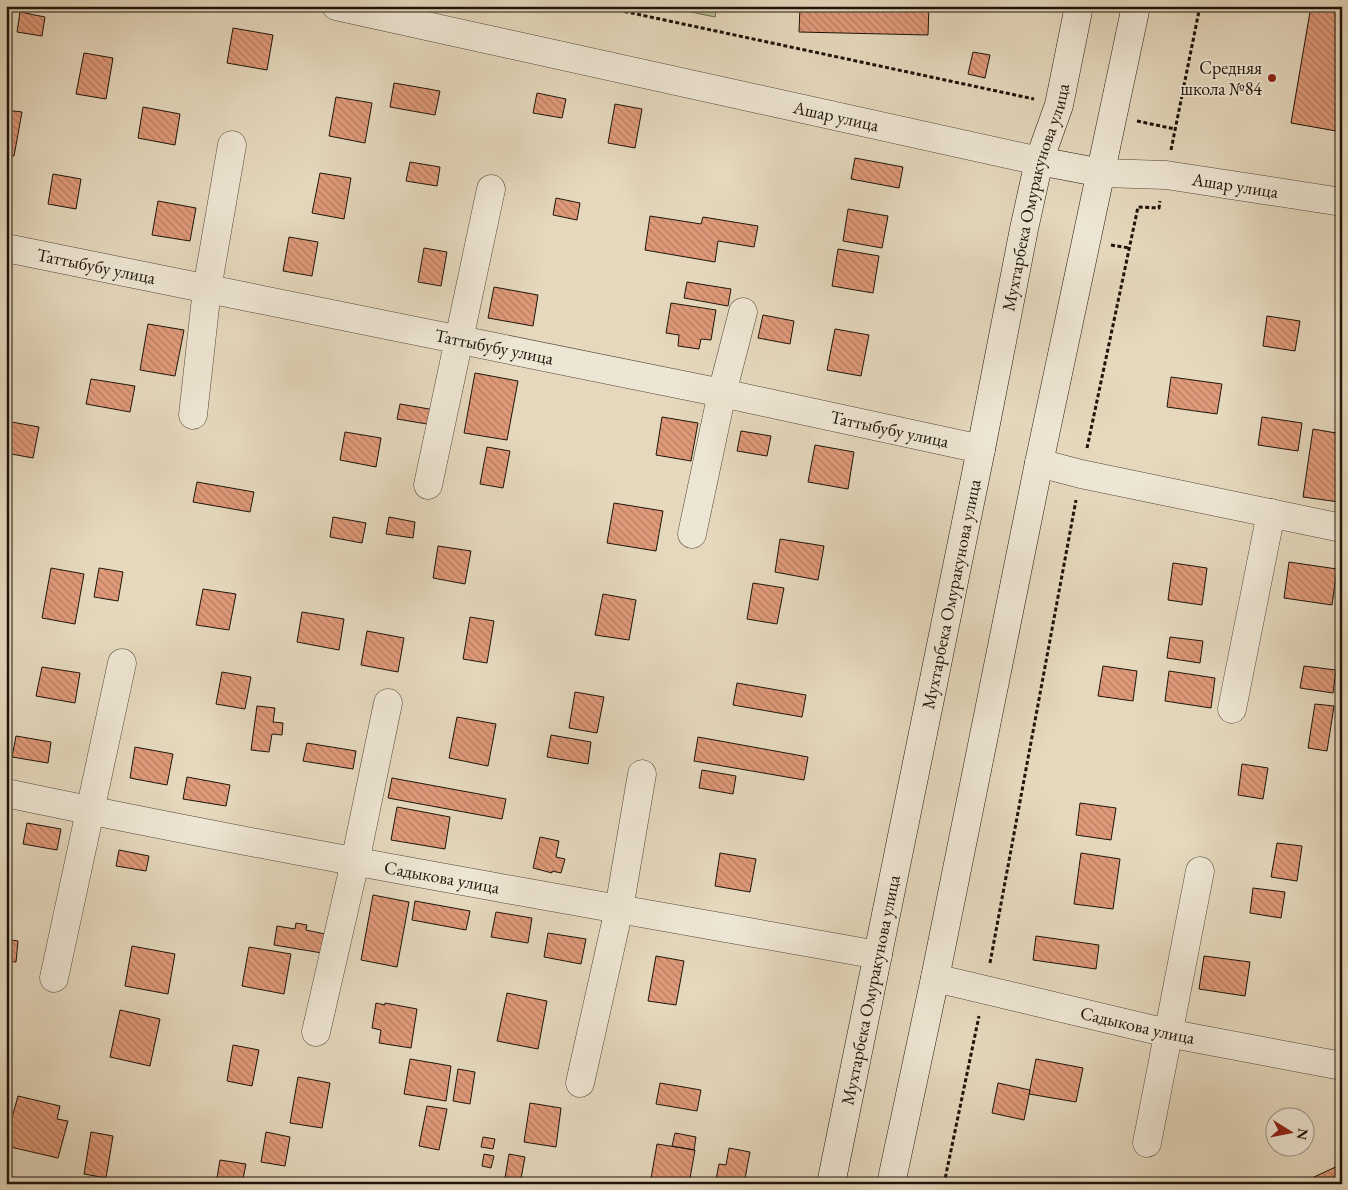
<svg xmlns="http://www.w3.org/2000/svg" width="1348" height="1190" font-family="'EB Garamond',serif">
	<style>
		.green { fill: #b8be8f; stroke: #6b694c }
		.building { fill: url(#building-back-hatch); stroke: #1e1409 }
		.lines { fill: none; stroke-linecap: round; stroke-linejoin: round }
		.minor-casing { stroke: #504536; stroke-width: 29 }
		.tertiary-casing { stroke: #504536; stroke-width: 29 }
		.secondary-casing { stroke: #1e1409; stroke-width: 29 }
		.path { stroke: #1e1409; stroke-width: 3; stroke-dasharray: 4 2.5; stroke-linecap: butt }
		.minor { stroke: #eee6d4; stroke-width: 28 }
		.tertiary { stroke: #eee6d4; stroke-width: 28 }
		.secondary { stroke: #eee6d4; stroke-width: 28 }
		.poi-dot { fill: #8f2418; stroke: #eee6d4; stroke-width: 2 }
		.labels { text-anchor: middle; stroke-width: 4; stroke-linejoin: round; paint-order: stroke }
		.poi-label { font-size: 18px; fill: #1e1409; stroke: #eee6d4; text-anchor: end }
		.street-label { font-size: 18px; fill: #1e1409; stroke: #eee6d4 }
	</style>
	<defs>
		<pattern id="building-back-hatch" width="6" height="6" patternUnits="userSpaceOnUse" patternTransform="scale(1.25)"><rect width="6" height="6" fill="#e09a7a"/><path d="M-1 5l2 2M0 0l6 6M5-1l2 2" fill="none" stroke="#b57c62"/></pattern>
	</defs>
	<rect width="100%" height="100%" fill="#e5d8bd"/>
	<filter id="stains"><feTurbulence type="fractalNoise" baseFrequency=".004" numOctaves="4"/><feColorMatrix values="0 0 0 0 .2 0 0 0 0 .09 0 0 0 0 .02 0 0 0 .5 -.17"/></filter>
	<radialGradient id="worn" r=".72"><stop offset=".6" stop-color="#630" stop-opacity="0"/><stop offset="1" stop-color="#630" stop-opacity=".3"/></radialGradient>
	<path class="green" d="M662,6H717L715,17Z"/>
	<path class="building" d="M800,6H929L928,35L799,32Z
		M1311,6H1342V132L1291,123Z
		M20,12L45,17L42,36L17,32Z
		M233,28L273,35L267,70L227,63Z
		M973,52L990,55L985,78L968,74Z
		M84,53L113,58L106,99L76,94Z
		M394,83L440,91L435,115L390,107Z
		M537,93L566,99L562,118L533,113Z
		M336,97L372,103L365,143L329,136Z
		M615,104L642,109L635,148L608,143Z
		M143,107L180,114L175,145L138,138Z
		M6,110L22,112L14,156L6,155Z
		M855,158L903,167L899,188L851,179Z
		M410,162L440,167L437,186L406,181Z
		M320,173L351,178L344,219L312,213Z
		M53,174L81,179L76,209L48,204Z
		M556,198L580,203L577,220L553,215Z
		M158,201L196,208L190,241L152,235Z
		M848,209L888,216L882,248L843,241Z
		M650,216L701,224L703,217L758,226L754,247L718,241L715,262L645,250Z
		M289,237L318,242L312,276L283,271Z
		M424,248L447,252L441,286L418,282Z
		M838,249L879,256L873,293L832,286Z
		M687,282L731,289L728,306L684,298Z
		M494,287L538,295L533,326L488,318Z
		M671,303L716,310L711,340L701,339L699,349L678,346L679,335L666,333Z
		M763,315L794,321L790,344L758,338Z
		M1267,316L1300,321L1295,351L1263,346Z
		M148,324L184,330L175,376L140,370Z
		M835,329L869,335L861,376L827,370Z
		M475,373L518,381L507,440L464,433Z
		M1171,377L1222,384L1217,414L1167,407Z
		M91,379L135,386L130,412L86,404Z
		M400,404L435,410L433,425L397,419Z
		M662,417L698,423L691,461L656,455Z
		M1262,417L1302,423L1298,451L1258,445Z
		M6,421L39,427L33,458L6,453Z
		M1313,429L1342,434V485L1339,502L1303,497Z
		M741,431L771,436L767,456L737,451Z
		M345,432L381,438L376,467L340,460Z
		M815,445L854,452L848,489L808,482Z
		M487,447L510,451L503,488L480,484Z
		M197,482L254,492L250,512L193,502Z
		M614,503L663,511L656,551L607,543Z
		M333,517L366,523L362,543L330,537Z
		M389,517L415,522L413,538L386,534Z
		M780,539L824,546L818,580L775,572Z
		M438,546L471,551L465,584L433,578Z
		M1289,562L1337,569L1332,605L1284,598Z
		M1173,563L1207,568L1202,605L1168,600Z
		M51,568L84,574L75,624L42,618Z
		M99,568L123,572L118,601L94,597Z
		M753,583L784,588L777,624L747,619Z
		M203,589L236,594L229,630L196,625Z
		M603,594L636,600L629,640L595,635Z
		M302,612L344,619L339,650L297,642Z
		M470,617L494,621L487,663L463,659Z
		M367,631L404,638L398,672L361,665Z
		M1170,637L1203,641L1200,663L1167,658Z
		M1103,666L1137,671L1133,701L1098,696Z
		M1304,666L1336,670L1333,693L1300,688Z
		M42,667L80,673L75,703L36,696Z
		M1169,671L1215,678L1211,708L1165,701Z
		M222,672L251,677L245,709L216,704Z
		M737,683L806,695L802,717L733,705Z
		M575,692L604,697L597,733L569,728Z
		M1315,704L1334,706L1327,751L1308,748Z
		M257,706L275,708L273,722L283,723L282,735L272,734L269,752L251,750Z
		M457,717L496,724L488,766L449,758Z
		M551,735L591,742L588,764L547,757Z
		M16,736L51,742L48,763L12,757Z
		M698,737L808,757L804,780L694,761Z
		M307,743L356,751L353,769L303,761Z
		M135,747L173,754L167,785L130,778Z
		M1242,764L1268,768L1263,799L1238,795Z
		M702,770L736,776L733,794L699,788Z
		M187,777L230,785L226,806L183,799Z
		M392,778L506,799L502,819L388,798Z
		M1080,803L1116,808L1111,840L1076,835Z
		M397,807L450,817L445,849L391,840Z
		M27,823L61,829L57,850L23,844Z
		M540,837L559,841L556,857L565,859L561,873L552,871V873L533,868Z
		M1277,843L1302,846L1297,881L1271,877Z
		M119,850L149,856L146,871L116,866Z
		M720,853L756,859L750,892L715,886Z
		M1081,853L1120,859L1113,909L1074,904Z
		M1253,888L1285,892L1281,918L1250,913Z
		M373,895L409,902L397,967L361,960Z
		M415,901L470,911L466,930L412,920Z
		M496,912L532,918L528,943L491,937Z
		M296,923L307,925L306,930L325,934L322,953L274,945L277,926L295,929Z
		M548,933L586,939L581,964L544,957Z
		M1036,936L1099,945L1096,969L1033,960Z
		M6,939L18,941L16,962L6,961Z
		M132,946L175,954L168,994L125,986Z
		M249,947L291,954L284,994L242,986Z
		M656,956L684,961L676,1005L648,1001Z
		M1204,956L1250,962L1245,996L1199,989Z
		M507,993L547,1001L538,1049L497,1041Z
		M376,1003L385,1005V1003L417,1009L411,1048L379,1043L381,1030L372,1028Z
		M120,1010L160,1019L150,1066L110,1057Z
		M233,1045L259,1050L252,1086L227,1081Z
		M410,1059L451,1066L446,1101L404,1094Z
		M1036,1059L1083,1068L1076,1102L1029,1094Z
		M458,1069L475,1072L470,1104L453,1101Z
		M298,1077L330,1083L322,1128L290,1123Z
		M660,1083L701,1090L697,1111L656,1104Z
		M998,1083L1030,1090L1024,1120L992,1113Z
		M18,1096L60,1106L57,1119L68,1121L58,1158L6,1146V1139Z
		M530,1103L561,1108L556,1147L524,1142Z
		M427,1106L447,1109L439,1150L419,1146Z
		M91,1132L113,1136L106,1178L84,1174Z
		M266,1132L290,1137L285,1166L261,1162Z
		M675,1133L696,1137L694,1150L672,1146Z
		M483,1137L495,1139L493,1149L481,1147Z
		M657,1144L695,1150L689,1184H650Z
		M729,1148L750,1152L744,1184H715L719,1164L726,1165Z
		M484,1154L494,1156L491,1168L482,1166Z
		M509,1154L525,1157L520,1184H504Z
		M220,1160L246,1164L242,1184H216Z
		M1342,1164V1184H1317L1314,1177Z
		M1003,1178L1025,1183V1184H1002Z"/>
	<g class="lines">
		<g class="minor-casing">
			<g id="minor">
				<path id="s1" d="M1102,173L1166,175L1342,202"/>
				<path id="s2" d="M6,248L722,393L981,449"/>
				<path d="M193,415L207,289L232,145"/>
				<path d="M1039,463L1081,474L1342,528"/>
				<path d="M428,485L491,189"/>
				<path d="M692,534L722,393L743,312"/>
				<path d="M1232,709L1271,513"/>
				<path id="s3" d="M6,793C296,854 587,903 878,955"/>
				<path d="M54,978L122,663"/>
				<path id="s4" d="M935,978L1167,1033L1342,1066"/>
				<path d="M316,1032L355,862L388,703"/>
				<path d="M580,1083L619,909L642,774"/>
				<path d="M1147,1143L1200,871"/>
			</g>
		</g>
		<g class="tertiary-casing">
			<g id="tertiary">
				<path id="s5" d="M336,6L1039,161"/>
			</g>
		</g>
		<g class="secondary-casing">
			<g id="secondary">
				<path d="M1039,161L1102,173"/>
				<path id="s6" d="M831,1184L981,449L1024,229L1039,161L1059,105L1079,6"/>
				<path d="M891,1184L935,978L1039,463L1136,6"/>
			</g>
		</g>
		<path class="path" d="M599,6L1034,99
			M1137,121L1175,129
			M1171,150L1200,6
			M1111,245L1129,248
			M1087,448L1138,207L1159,208L1160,201
			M990,963L1076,500
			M944,1184L979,1016"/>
		<use href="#minor" class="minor"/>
		<use href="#tertiary" class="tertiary"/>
		<use href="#secondary" class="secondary"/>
	</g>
	<circle class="poi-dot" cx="1272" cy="78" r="5"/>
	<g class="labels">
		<g class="poi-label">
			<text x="1262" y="74">Средняя<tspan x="1262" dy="21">школа №84</tspan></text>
		</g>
		<g class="street-label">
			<text dy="6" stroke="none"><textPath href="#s5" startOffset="512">Ашар улица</textPath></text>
			<text dy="6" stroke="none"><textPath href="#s1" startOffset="134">Ашар улица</textPath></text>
			<text dy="6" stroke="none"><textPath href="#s6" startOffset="1008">Мухтарбека Омуракунова улица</textPath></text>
			<text dy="6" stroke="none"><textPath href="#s2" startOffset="92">Таттыбубу улица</textPath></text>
			<text dy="6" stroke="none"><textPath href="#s2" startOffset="498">Таттыбубу улица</textPath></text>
			<text dy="6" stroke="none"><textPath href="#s2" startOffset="902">Таттыбубу улица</textPath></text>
			<text dy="6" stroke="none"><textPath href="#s6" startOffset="602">Мухтарбека Омуракунова улица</textPath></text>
			<text dy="6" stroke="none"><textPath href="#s3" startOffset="444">Садыкова улица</textPath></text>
			<text dy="6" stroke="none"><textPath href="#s6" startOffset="198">Мухтарбека Омуракунова улица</textPath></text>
			<text dy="6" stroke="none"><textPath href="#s4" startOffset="208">Садыкова улица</textPath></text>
		</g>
	</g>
	<rect width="1348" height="1190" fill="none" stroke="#e5d8bd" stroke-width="25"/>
	<rect x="8" y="8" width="1333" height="1175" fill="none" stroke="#1e1409" stroke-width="2.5"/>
	<rect x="12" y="12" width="1323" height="1165" fill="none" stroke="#1e1409"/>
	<g transform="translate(1290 1132) rotate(100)"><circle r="24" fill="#eee6d4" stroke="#9b9283"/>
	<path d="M0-4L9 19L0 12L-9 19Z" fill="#8f2418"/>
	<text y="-8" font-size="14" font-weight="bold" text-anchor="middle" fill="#1e1409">N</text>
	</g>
	<rect width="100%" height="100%" filter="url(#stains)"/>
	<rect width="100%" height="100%" fill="url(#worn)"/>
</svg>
